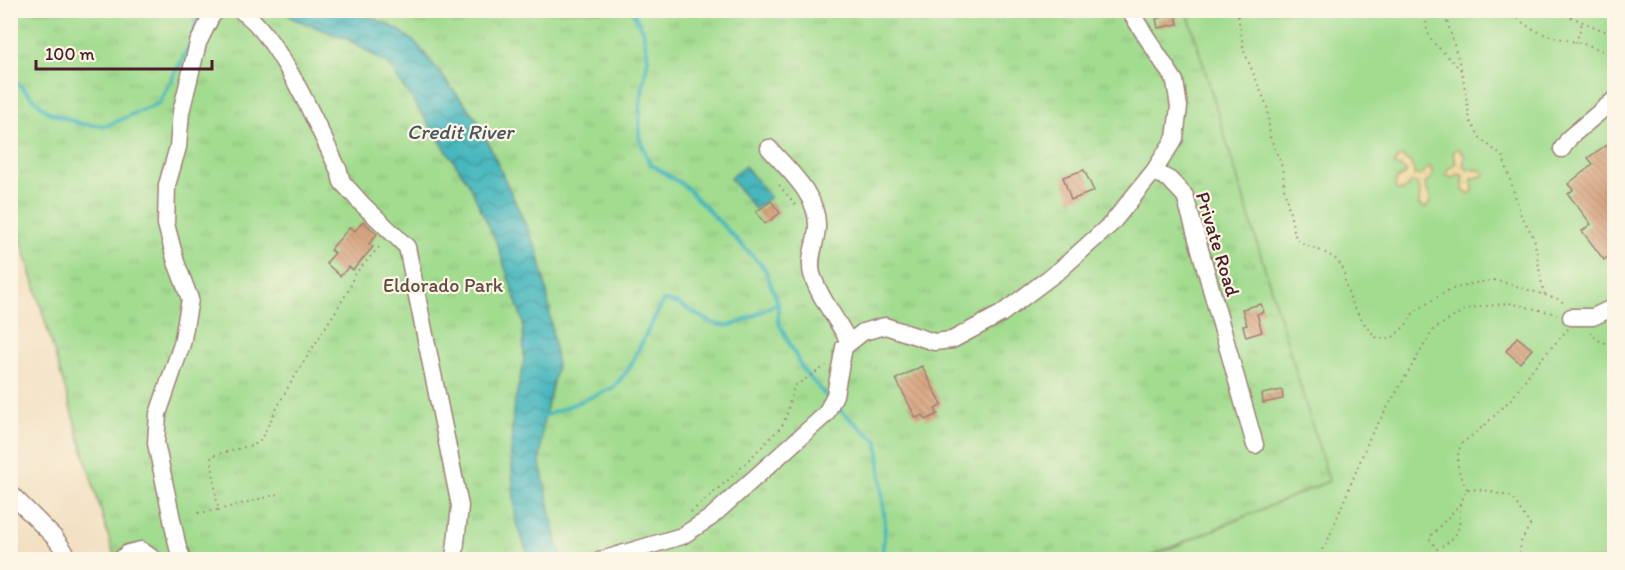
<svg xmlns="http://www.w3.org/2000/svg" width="1625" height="570" font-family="Itim,sans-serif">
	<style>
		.grass { fill: #a2dc8f; stroke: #767e5d; stroke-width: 1.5 }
		.sand { fill: url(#sand-dots); stroke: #9c7c64; stroke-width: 1.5 }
		.park { fill: url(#park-tufts); stroke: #767e5d; stroke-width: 1.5 }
		.water { fill: url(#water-waves); stroke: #486b74; stroke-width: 1.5 }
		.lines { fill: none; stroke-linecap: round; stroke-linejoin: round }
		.stream { stroke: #47b7be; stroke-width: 4 }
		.building { fill: url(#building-back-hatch) }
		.minor-casing { stroke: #9e8076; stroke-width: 19 }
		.path { stroke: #9e8076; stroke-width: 2; stroke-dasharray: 1.5 4.5; stroke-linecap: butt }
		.minor { stroke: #fff; stroke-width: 16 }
		.labels { text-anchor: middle; stroke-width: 4.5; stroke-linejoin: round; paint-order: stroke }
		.street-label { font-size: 20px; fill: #4a1f2b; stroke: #fcf5e5 }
		.park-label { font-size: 20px; fill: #604e44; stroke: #fcf5e5 }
		.water-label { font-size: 21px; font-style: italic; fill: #49545e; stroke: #fcf5e5 }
	</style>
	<defs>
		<pattern id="sand-dots" width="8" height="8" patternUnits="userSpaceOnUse" patternTransform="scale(1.5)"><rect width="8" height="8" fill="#eeda9e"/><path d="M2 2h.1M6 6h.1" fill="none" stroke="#cebb88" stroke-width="1.8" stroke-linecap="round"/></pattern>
		<pattern id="park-tufts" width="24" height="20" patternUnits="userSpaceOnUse" patternTransform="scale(1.5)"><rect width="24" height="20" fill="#a2dc8f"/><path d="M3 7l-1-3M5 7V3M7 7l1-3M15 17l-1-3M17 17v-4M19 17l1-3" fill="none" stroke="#8dbc7c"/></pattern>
		<pattern id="water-waves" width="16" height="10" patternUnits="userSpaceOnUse" patternTransform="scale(1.5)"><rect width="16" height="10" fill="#47b7be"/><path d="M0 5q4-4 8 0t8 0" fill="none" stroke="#3d949b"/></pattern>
		<pattern id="building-back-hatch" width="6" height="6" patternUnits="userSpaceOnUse" patternTransform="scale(1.5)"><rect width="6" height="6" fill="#d49c77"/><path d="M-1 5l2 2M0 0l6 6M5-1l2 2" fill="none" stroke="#ae7f62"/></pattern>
	</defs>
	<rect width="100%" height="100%" fill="#fcf5e5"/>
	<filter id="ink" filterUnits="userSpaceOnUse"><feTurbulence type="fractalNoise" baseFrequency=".0167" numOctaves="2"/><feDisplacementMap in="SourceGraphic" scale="12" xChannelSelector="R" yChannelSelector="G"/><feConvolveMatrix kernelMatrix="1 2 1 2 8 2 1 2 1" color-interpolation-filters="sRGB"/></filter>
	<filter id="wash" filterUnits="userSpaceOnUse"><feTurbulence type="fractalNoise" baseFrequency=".008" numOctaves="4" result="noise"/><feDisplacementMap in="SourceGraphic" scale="24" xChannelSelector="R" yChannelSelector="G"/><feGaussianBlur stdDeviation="1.35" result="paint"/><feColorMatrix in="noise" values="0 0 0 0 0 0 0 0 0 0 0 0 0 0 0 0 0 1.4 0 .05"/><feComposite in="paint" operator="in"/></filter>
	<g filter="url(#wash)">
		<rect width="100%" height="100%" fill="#f3e0c2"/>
		<path class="grass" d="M1187,11H1614V559L1143,560L1328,481Z"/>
		<path class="sand" d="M1459,149L1464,154V167C1471,172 1478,167 1484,172L1485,175L1472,179L1473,191L1471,193H1467L1463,190V176L1460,174L1452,178L1446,175L1448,169L1456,163L1453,153L1455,150Z
			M1402,157L1410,162L1416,175L1420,176L1429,167L1432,169V177L1425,184C1426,193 1436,200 1425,208L1419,205L1420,191L1416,183L1412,182L1402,191H1398L1395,187L1396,180L1406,174L1404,169L1394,165L1398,158Z"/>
		<path class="park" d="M10,11H1187L1329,481L1143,559H115L11,205Z"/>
		<path class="water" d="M284,11H358L399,30L417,44L478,121L538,252L547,293L557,366L543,423L540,463L558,546L564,559H530L516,523L511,457L513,410L524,361L523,322L498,246L468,182L388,64L347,39L292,18Z
			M745,166L770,197L755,209L730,178Z"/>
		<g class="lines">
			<path class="stream" d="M632,10L643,31L648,59L640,103L639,137L650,164L685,186L765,269L778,303V321L803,370L829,399
				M192,37L196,25L194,10
				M10,76L48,112L81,124L106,126L159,103L189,47
				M836,407L878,442L885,526L882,560
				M540,418L613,388L628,370L663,301C687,300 706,330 732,325C743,323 767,308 778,303"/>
		</g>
		<g id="blocks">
			<path class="building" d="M1176,14L1178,24L1158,28L1156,19Z
				M1606,145L1611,151L1614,148V252L1604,260L1582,231L1591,224L1568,194L1573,190L1568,184L1593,164L1588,158Z
				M1084,170L1094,191L1071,200L1063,177Z
				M771,201L780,213L765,224L756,212Z
				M363,221L377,234L369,244L373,247L353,270L349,267L340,276L326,263L335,253L330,250L350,227L355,231Z
				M1261,304L1264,312L1257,314L1262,332L1246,337L1243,326L1247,325L1242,309Z
				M1517,337L1532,349L1520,363L1506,351Z
				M922,366L942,405L935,409L938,414L926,420L923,415L916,418L896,379Z
				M1282,390L1283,399L1263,403L1262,394Z"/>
		</g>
	</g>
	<g filter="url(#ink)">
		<use href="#blocks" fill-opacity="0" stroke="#9e8076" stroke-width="1.5"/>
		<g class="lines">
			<g class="minor-casing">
				<path id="minor" d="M240,10C277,32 320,131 339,171L342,182L362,204L407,247L460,506L454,560
					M769,148C788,170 819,196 817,228C816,244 808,258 812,274C819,298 838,320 849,342
					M1562,149L1570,137L1614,100
					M1154,171L1170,180L1185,196L1255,445
					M1571,317H1593L1614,307
					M10,493L55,538L71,560
					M120,560L128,553L141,550L155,560
					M183,560L178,548L156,443L158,414L182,344L190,299L176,262L166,224L167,185L178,147L181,112L198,43L212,15L218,10
					M601,560L682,536L710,518L826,414L835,395L844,347L863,332L885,326L934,342L952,340L1001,314L1061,269L1112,223L1154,171L1175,138L1179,107L1175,81L1129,10"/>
			</g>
			<path class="path" d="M1237,10L1244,51L1267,106L1270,137L1283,169L1284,188L1296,239C1309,249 1331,251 1340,264C1345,269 1344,279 1346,286C1352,306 1362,324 1377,338H1392L1406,325L1414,312L1431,301L1449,290L1475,283L1496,280L1561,300L1564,305
				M1425,10L1427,31L1432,41L1462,71L1470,121L1481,139L1503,157L1521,215L1534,238L1542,285L1545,295
				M1444,10L1461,69
				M1509,10C1519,21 1530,29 1544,34C1563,41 1603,44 1614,60
				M1554,10L1614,35
				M1576,43L1582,23
				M779,185L796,206
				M1590,332L1598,340L1614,347
				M1467,489L1458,469V454L1461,444L1485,425L1513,397L1534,367L1568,329
				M1460,504C1460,530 1460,536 1437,549L1429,538L1460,504L1467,489L1484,490L1512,497L1530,525L1521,542L1519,560
				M218,510L282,493
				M691,512L735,474L782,426L787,414L792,392L796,385L826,366
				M198,513L218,510L211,456L259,443L287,389L350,288L353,276L382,244
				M579,560L587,557
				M1316,560L1328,540L1370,437L1433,330L1466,309L1509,303L1557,314"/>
			<use href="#minor" class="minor"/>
		</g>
	</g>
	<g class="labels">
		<g class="street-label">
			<text transform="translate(1218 244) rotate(73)" y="7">Private Road</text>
		</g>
		<g class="park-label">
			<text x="443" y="292">Eldorado Park</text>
		</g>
		<g class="water-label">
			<text x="460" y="139">Credit River</text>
		</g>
	</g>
	<rect width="1625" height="570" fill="none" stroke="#fcf5e5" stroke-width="36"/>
	<path d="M36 60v9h176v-9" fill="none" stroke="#4a1f2b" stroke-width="3"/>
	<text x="45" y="60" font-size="18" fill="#4a1f2b" stroke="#fcf5e5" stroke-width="4.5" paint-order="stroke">100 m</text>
</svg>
